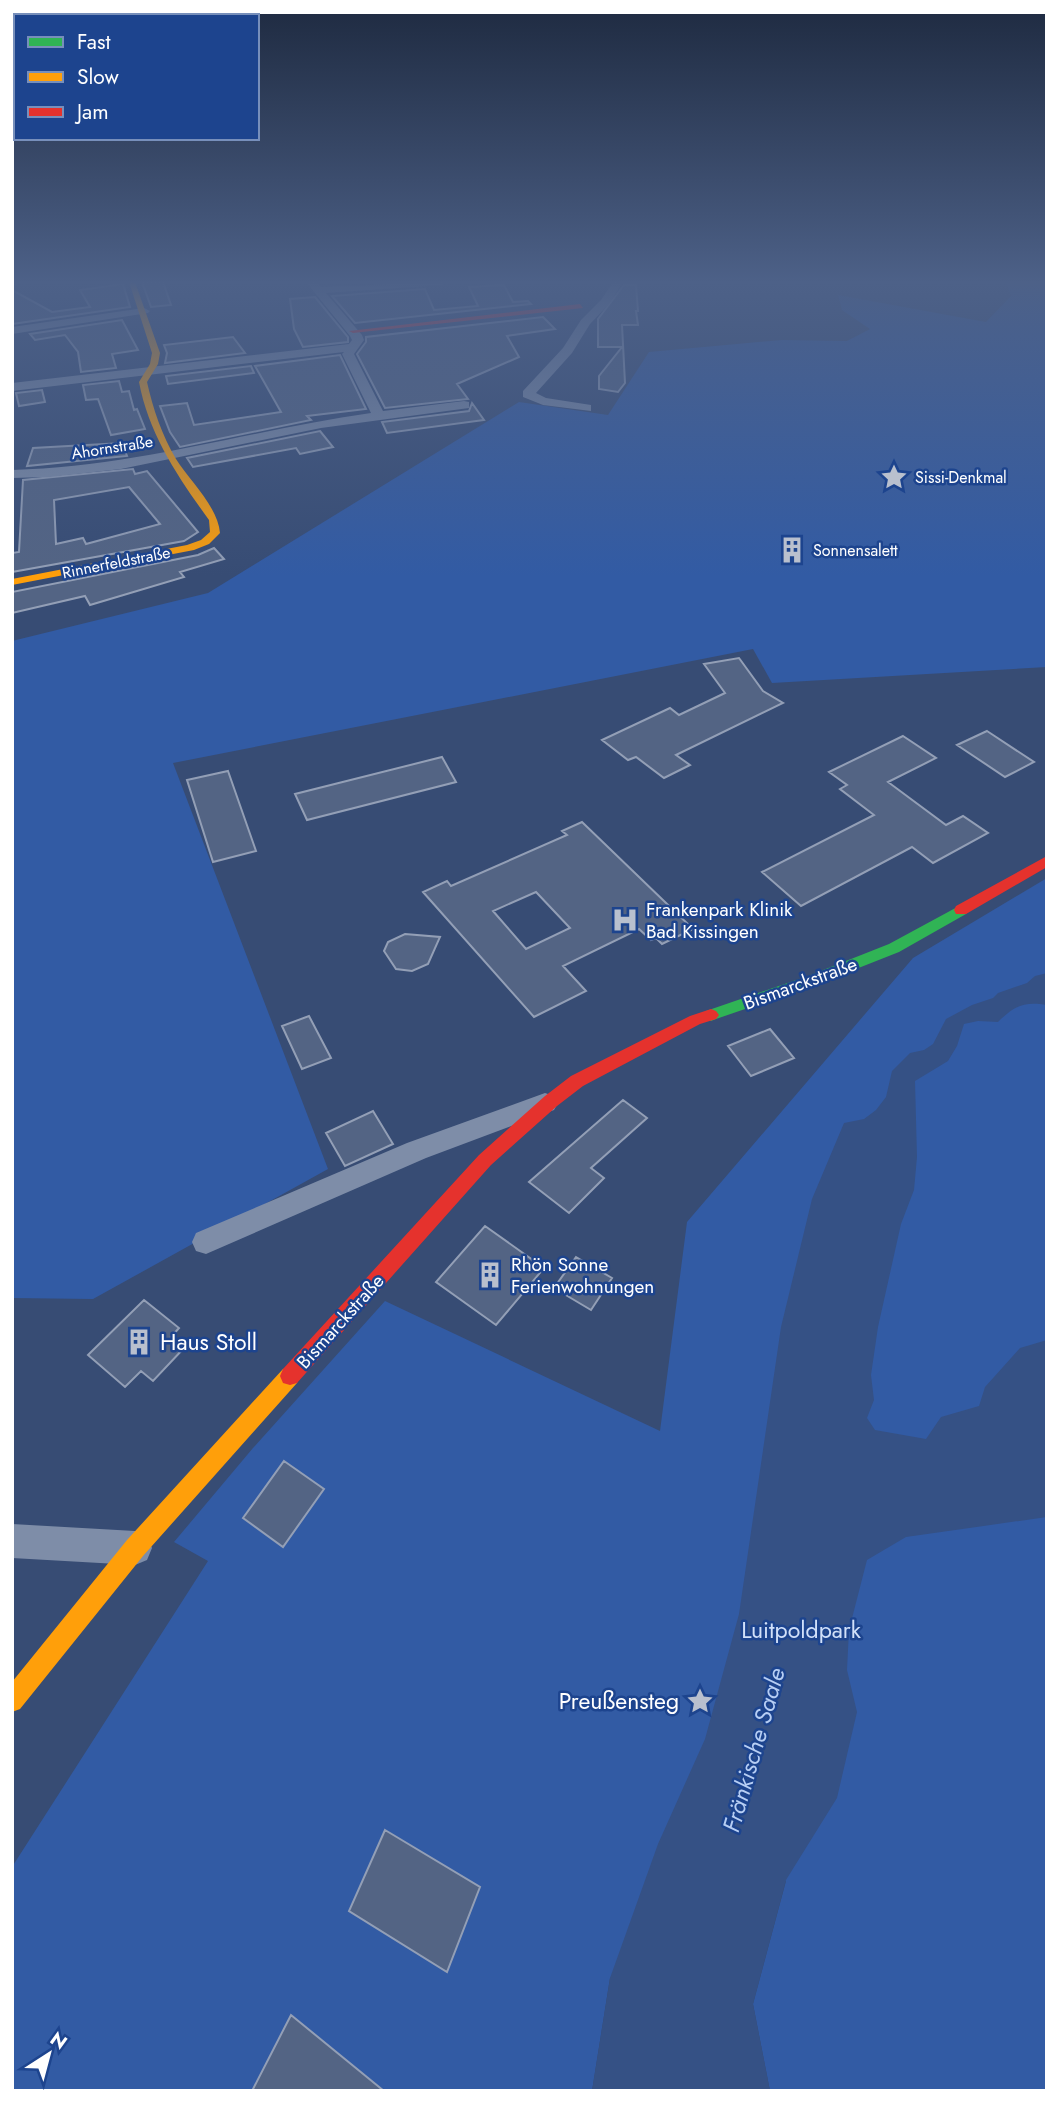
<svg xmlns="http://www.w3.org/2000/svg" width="1059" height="2103" font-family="Jost,sans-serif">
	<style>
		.green { fill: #325ba4 }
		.water { fill: #355185 }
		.building { fill: #536484; stroke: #939fb6; stroke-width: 2; fill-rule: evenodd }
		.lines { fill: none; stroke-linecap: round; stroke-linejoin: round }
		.street { fill: #7e8da8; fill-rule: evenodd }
		.fast { fill: #30b455; fill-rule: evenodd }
		.slow { fill: #ff9f0a; fill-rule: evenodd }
		.jam { fill: #e5322d; fill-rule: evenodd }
		.labels { text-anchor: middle; stroke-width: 5; stroke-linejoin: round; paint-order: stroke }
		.far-street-label { font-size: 16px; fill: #fff; stroke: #1d448e }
		.far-poi-label { font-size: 16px; fill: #fff; stroke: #1d448e; text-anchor: start }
		.poi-label { font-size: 19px; fill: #fff; stroke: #1d448e; text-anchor: start }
		.street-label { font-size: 19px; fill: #fff; stroke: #1d448e }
		.near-poi-label { font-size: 23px; fill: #fff; stroke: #1d448e; text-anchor: start }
		.near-park-label { font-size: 23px; fill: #d1e0f9; stroke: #1d448e }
		.near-water-label { font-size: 24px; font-style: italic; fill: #b7cef4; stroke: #1d448e }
	</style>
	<rect width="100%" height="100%" fill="#374c74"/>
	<path class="green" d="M1006,282H1047V667L772,683L753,649L173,763L328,1169L93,1299L12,1298V641L208,593L519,402L608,415L649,352L782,340L847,341L870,329L842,310L838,295L986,322L1011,296Z
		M1047,878V2091H770L753,2004L786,1881L610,1978L592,2091H12V1867L208,1561L174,1542L253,1448L385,1301L660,1431L687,1222L913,958Z"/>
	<path class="water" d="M1047,973V1005C1024,1001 1014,1006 998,1022L978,1021L964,1024L957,1046L948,1061L915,1081L917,1157L914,1190L901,1224L878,1327L871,1375L874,1400L867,1418L875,1430L926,1439L941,1417L979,1406L985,1387L1020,1348L1047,1340V1517L906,1537L867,1560L849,1630L847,1670L857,1712L837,1798L786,1880L753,2004L770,2091H592L610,1978L658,1844L705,1739L739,1614L781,1327L812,1199L844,1123L864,1119L876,1110L886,1097L892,1071L910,1053L924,1050L933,1044L946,1019L972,1005L993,998L998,993L1027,983L1035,976Z"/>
	<path class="building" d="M142,282H163L171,305L151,307Z
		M123,284L130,307L12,324V290L52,312L90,307L80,290Z
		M504,285L513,302L528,301L531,304L355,323L332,296L425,289L434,310L478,306L469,287Z
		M624,285H636L638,311H636L638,325H622L625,383L618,392L599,389V376L622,347H598V319Z
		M315,297L348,337V342L303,347L294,329L290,299Z
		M543,317L555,329L507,336L519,357L457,384L468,399L385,408L357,354L366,342V337Z
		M122,320L138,350L112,354L116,368L81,372L78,352L65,335L35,340L30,334Z
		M233,337L245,353L165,363L167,353L164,345Z
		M340,355L366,409L307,416L311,420L180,447L170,432L160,406L187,403L194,425L281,412L255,366Z
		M251,366L254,373L168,384L166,376Z
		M119,381L122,392L129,391L134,410L137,409L145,429L111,435L98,399L86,400L83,385Z
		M42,390L45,402L19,406L16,393Z
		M472,403L484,420L387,433L382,422L469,411Z
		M320,431L333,447L300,454L296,448L193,467L187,458Z
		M122,443L127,456L27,466L33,448Z
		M133,469L135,474L147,471L198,532L184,541L12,572V553L19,552L23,480ZM129,487L160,524L86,544L83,538L56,544L54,500Z
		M214,548L224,559L180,572L184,577L90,605L85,596L12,613V592L198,555Z
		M739,658L763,691L783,703L676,755L690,765L664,778L636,757L628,760L602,740L670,708L679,715L725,693L704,664Z
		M987,731L1034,762L1005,777L957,745Z
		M903,736L936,758L888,782L946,825L963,816L988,833L933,863L912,847L801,906L762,872L874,815L840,789L847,785L829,772Z
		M442,757L456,782L307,820L295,794Z
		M228,771L256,851L213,862L187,780Z
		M582,822L693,929L662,944L656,938L651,940L639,929L563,966L586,991L534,1017L423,892L447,881L451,886L567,835L562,831ZM536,892L570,928L526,949L493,911Z
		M405,934L440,937L428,964L412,971L396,969L384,951L388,942Z
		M309,1016L331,1058L302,1069L282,1026Z
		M770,1029L794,1058L751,1076L728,1046Z
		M623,1100L647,1118L591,1168L604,1178L569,1213L529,1182Z
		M373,1111L393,1144L345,1166L326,1133Z
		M485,1226L544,1268L496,1325L436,1282Z
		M576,1257L612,1278L591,1310L554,1288Z
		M144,1300L179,1328L171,1337L184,1348L153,1381L141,1371L125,1387L88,1355Z
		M284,1461L324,1489L283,1547L243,1518Z
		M385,1830L480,1887L447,1972L349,1911Z
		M291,2015L384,2091H252Z"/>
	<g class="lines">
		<path class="street" d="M12,282H23L12,286Z
			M306,282H317L321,287L446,282L441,285L326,293L362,335L364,340L354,354L383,411L464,401L469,402V408L321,428L121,469L49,477L12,478V470C135,467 251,430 371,413L342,354L344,352L12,391V383L349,344L352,340L350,336Z
			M613,282H623L609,304L590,324L572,353L536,393L546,398L591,405V411L543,405L523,397V391L563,348L581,320L601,300Z
			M144,308L150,311L148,313L12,334V327Z
			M545,1093L554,1096L558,1103L554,1110L426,1158L206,1254L196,1251L192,1242L196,1233L407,1143Z
			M12,1524L135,1531L147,1536L152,1548L147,1560L135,1565L12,1558Z"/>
		<path class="fast" d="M961,905L968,910L966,914L899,952L818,984L716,1019L711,1021L703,1015L706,1011L808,976L889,944Z"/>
		<path class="slow" d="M129,282H135L160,353L158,364L147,382C153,409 162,435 176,459C190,481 218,507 220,533L209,544L194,550L12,585V579L187,545L201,540L210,532L209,520C178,477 149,435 139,382L150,364L152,353Z
			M290,1367L297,1369L300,1376L297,1383L143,1556L20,1709L12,1712V1682L127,1540L283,1369Z"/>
		<path class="jam" d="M580,304L583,308L353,333L349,331Z
			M1047,856V867L966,914H956L954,910L956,906Z
			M711,1009L716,1011L719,1015L716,1019L700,1024L583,1086L557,1106L491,1165L297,1383L290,1385L283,1383L280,1376L283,1369L479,1155L545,1096L571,1076L690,1016Z"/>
	</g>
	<linearGradient id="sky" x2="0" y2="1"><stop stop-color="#1e2a40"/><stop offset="0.49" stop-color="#4d6188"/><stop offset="1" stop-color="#4d6188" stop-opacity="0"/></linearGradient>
	<rect width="1059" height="576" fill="url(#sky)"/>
	<defs>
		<g id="sight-bare" transform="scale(2.1)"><path d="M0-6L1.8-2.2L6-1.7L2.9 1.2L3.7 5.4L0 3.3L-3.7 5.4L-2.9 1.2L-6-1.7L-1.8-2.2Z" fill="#b9c0ce" stroke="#1d448e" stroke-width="2.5" paint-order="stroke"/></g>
		<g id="building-bare" transform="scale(2.1)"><path d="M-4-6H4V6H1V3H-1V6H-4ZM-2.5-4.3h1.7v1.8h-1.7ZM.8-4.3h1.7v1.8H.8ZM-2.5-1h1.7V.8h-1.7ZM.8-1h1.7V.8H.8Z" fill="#b9c0ce" stroke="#1d448e" stroke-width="2.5" paint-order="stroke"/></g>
		<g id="hospital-bare" transform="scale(2.1)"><path d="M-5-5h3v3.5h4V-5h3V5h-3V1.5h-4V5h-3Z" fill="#b9c0ce" stroke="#1d448e" stroke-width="2.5" paint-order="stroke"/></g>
	</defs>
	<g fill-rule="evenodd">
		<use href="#sight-bare" x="894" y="477"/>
		<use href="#building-bare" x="792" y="550"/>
		<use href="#hospital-bare" x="625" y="920"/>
		<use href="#building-bare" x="490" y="1275"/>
		<use href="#building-bare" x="139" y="1342"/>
		<use href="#sight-bare" x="700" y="1701"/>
	</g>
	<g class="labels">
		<g class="far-street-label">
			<text transform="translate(112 447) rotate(-9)" y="6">Ahornstraße</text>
			<text transform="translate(116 562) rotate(-11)" y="6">Rinnerfeldstraße</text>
		</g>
		<g class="far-poi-label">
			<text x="915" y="483">Sissi-Denkmal</text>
			<text x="813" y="556">Sonnensalett</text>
		</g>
		<g class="poi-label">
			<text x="646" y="916">Frankenpark Klinik<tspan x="646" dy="22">Bad Kissingen</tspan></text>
			<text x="511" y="1271">Rhön Sonne<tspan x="511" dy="22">Ferienwohnungen</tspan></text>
		</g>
		<g class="street-label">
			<text transform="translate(800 983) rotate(-20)" y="7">Bismarckstraße</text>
			<text transform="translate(340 1321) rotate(-48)" y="7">Bismarckstraße</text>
		</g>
		<g class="near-poi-label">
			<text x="160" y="1350">Haus Stoll</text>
			<text x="679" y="1709" text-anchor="end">Preußensteg</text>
		</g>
		<g class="near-park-label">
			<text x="801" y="1638">Luitpoldpark</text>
		</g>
		<g class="near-water-label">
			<text transform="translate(754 1750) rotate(-74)" y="8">Fränkische Saale</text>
		</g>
	</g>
	<rect width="1059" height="2103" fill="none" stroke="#ffffff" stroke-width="28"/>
	<rect x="14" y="14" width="245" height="126" fill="#1d448e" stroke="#778fbb" stroke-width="2"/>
	<rect x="28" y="37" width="35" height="10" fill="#30b455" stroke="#778fbb" stroke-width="2"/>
	<text x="77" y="49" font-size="21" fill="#ffffff">Fast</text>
	<rect x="28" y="72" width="35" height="10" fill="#ff9f0a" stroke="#778fbb" stroke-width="2"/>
	<text x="77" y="84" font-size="21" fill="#ffffff">Slow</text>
	<rect x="28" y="107" width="35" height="10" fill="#e5322d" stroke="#778fbb" stroke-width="2"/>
	<text x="77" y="119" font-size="21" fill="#ffffff">Jam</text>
	<g transform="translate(49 2054) rotate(36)" stroke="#1d448e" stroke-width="5" paint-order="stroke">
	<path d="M0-5L12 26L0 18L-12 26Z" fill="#ffffff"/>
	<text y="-10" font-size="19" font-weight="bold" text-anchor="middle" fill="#ffffff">N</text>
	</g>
</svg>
